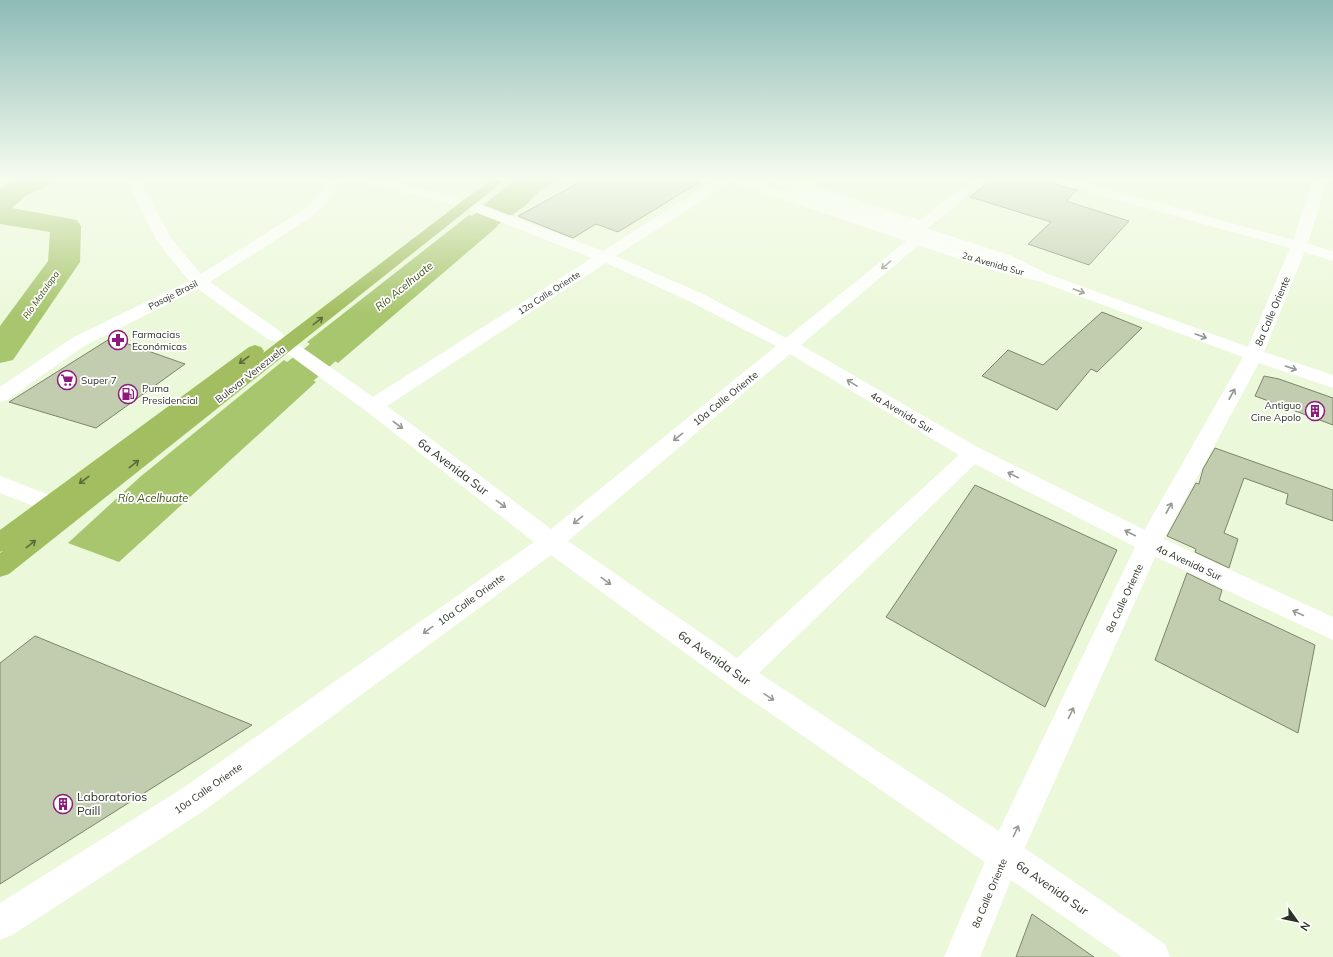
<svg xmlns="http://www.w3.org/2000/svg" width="1333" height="957" font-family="Mulish,sans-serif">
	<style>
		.water { fill: #a8c66e }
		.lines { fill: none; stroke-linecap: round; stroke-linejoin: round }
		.river { fill: #a8c66e; fill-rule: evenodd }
		.building { fill: #c2cdb0; stroke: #7a856a }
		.minor { fill: #fff; fill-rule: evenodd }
		.tertiary { fill: #fff; fill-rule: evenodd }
		.secondary { fill: #fff; fill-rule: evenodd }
		.trunk { fill: #a2be60; fill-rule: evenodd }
		.oneway { stroke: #969892 }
		.oneway2 { stroke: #5c6a3d }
		.labels { text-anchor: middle; stroke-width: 3.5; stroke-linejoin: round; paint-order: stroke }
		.far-street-label { font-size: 9px; fill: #2d3226; stroke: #fff }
		.far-water-label { font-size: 9px; font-style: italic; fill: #415415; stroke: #fff }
		.street-label { font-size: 10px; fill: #2d3226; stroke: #fff }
		.poi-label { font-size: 10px; fill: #2d3226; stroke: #fff; text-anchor: start }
		.water-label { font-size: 11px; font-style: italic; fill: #415415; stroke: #fff }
		.near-street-label { font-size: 12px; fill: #2d3226; stroke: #fff }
		.near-poi-label { font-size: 12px; fill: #2d3226; stroke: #fff; text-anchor: start }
	</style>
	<rect width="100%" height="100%" fill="#ecf8da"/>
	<path class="water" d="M515,180H557L540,190L525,206L512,215L483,205Z
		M469,215L498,226L338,363L307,342Z
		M284,360L316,382L119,562L68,543L140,477Z"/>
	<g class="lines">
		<path class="river" d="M14,180H51L47,186L27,195L12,208L77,220L81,226L80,262L13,360L0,363V326L48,261L50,232L0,224V189Z
			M519,180H550L546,186L446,267L435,270L424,267L419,260L424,253Z
			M370,302L382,306L388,313L382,320L268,421L253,424L238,421L232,411L238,401L358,306Z"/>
	</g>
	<path class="building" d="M584,180H703L618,232L596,224L573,238L518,216Z
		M992,180H1041L1077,190L1066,201L1129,221L1089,265L1028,244L1051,222L970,197Z
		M1102,312L1142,328L1097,372L1091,369L1057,410L982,376L1008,350L1043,365Z
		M111,338L185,364L96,428L9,402Z
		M1264,376L1279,379L1333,398V425L1255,396Z
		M1215,448L1333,490V521L1286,504L1288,494L1244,478L1224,533L1238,539L1229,568L1195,552L1196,549L1167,536L1196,483L1199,484L1203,469Z
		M975,485L1117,550L1045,707L886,617Z
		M1187,573L1222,590L1219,600L1315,645L1298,733L1155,660Z
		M35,636L252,725L0,884V663Z
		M1032,914L1094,957H1016Z"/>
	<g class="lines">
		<path class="minor" d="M126,180H140L171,238L201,274L301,211L317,197L326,180H340L328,202L311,217L210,282L281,332L284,336L281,340L275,341L269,340L198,289L84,346L7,400L0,402V387L72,338L189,281L156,240Z
			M365,180H388L458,198L460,201L458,204L453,205L367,183Z
			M715,180H731L729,183L616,256L703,294L786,338L911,237L916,235L921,237L924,240L921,243L801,345L981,449L1157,536L1333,617V640L1141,550L975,464L759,673L1017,843L1165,944L1170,957H1122L728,684L551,555L205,810L12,935L0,940V903L183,788L534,542L366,411L281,349L278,345L281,341L287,340L293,341L373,397L592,258L462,207L460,204L462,201L467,200L472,201L603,251ZM606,263L691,302L776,346L551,529L387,406ZM790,354L959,455L737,658L568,541Z
			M789,180H807L835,193L920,220L972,180H987L922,233L917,234L912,233L910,230L911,227L825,199L791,183Z
			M1313,180H1327L1307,246L1304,249L1299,251L1294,249L1291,246Z
			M0,476L60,499L63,505L60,511L52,513L0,493Z"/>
		<path class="tertiary" d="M733,180H753L1005,264L1048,274L1050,277L1048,280L1042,282L995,271L735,183Z
			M1299,241L1333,251V261L1294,249L1291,246L1294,243Z"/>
		<path class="secondary" d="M738,180H753L757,184L755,187C747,189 743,186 738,180Z
			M773,180H790L809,190L1012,256L1048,274L1248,347L1290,248L1056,183L1054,180H1076L1304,243L1307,246L1264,352L1333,375V388L1259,363L1161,544L1017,865L980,957H944L993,843L1137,543L1243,357L1036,280L1000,262L799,196L775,183Z"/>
		<path class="trunk" d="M490,180H505L9,574L0,577V553L3,551L0,552V530L249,347L255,345L261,347L264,351L263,353Z"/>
	</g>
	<defs><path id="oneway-shaft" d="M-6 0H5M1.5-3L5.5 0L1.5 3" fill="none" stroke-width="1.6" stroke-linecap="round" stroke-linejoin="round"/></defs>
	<g class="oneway">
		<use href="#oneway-shaft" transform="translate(886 265) rotate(140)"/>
		<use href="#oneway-shaft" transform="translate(1079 291) rotate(20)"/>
		<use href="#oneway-shaft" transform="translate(1201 336) rotate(20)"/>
		<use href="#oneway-shaft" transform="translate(1291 368) rotate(19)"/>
		<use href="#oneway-shaft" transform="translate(852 383) rotate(-149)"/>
		<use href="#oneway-shaft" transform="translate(1232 394) rotate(-61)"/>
		<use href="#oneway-shaft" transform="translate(398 425) rotate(37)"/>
		<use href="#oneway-shaft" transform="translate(678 437) rotate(141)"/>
		<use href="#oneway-shaft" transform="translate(1013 475) rotate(-153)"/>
		<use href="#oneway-shaft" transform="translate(501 504) rotate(37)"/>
		<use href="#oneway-shaft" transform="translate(1169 508) rotate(-61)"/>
		<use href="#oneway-shaft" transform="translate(578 520) rotate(141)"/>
		<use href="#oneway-shaft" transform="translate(1130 533) rotate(-153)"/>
		<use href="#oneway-shaft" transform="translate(606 581) rotate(36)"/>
		<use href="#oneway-shaft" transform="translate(1298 613) rotate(-155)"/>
		<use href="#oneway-shaft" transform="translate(428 630) rotate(144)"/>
		<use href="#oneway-shaft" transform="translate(769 697) rotate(34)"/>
		<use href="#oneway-shaft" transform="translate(1071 713) rotate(-65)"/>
		<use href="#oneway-shaft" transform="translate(1016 831) rotate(-65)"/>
	</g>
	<g class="oneway2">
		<use href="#oneway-shaft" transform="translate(318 321) rotate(-38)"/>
		<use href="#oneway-shaft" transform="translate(244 360) rotate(143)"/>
		<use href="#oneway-shaft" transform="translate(134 464) rotate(-38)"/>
		<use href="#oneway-shaft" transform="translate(84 480) rotate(143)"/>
		<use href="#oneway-shaft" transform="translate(31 544) rotate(-38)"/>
	</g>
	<linearGradient id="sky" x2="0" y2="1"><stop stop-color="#8ebbb7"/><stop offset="0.57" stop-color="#f6fcee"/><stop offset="1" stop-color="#f6fcee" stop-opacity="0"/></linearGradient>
	<rect width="1333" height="314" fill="url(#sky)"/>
	<defs>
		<g id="pharmacy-ring" transform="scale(1)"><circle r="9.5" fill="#fff" stroke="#8c1b7d" stroke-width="1.5"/><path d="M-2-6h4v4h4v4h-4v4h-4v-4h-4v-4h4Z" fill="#8c1b7d"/></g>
		<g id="supermarket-ring" transform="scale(1)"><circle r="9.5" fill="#fff" stroke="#8c1b7d" stroke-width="1.5"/><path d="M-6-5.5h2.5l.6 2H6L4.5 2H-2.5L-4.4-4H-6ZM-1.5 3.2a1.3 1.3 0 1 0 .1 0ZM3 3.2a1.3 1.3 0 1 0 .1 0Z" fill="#8c1b7d"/></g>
		<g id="fuel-ring" transform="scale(1)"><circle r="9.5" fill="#fff" stroke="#8c1b7d" stroke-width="1.5"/><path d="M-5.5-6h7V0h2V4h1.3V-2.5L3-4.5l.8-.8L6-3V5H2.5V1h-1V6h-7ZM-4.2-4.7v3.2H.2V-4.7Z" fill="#8c1b7d"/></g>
		<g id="building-ring" transform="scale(1)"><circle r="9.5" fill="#fff" stroke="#8c1b7d" stroke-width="1.5"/><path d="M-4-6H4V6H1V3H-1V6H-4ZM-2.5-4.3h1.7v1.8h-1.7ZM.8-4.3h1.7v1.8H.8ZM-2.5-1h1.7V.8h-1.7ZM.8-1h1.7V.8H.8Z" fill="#8c1b7d"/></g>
	</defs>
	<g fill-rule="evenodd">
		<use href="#pharmacy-ring" x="118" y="340"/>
		<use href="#supermarket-ring" x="67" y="380"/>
		<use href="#fuel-ring" x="128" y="394"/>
		<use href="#building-ring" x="1315" y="411"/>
		<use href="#building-ring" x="63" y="804"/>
	</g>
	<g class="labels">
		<g class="far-street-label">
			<text transform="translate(993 264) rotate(16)" y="3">2a Avenida Sur</text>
			<text transform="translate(549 293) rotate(-33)" y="3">12a Calle Oriente</text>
			<text transform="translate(173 295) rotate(-27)" y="3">Pasaje Brasil</text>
		</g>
		<g class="far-water-label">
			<text transform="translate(41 295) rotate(-55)" y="3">Río Matalapa</text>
		</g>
		<g class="street-label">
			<text transform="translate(1272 311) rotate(-67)" y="4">8a Calle Oriente</text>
			<text transform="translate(250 374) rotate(-38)" y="4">Bulevar Venezuela</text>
			<text transform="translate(725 398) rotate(-39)" y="4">10a Calle Oriente</text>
			<text transform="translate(902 412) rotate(31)" y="4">4a Avenida Sur</text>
			<text transform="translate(1189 562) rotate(25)" y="4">4a Avenida Sur</text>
			<text transform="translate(1124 598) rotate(-65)" y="4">8a Calle Oriente</text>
			<text transform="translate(471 599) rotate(-36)" y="4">10a Calle Oriente</text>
			<text transform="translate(208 788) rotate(-35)" y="4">10a Calle Oriente</text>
			<text transform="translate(989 893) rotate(-67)" y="4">8a Calle Oriente</text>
		</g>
		<g class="poi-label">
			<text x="132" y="338">Farmacias<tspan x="132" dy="12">Económicas</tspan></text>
			<text x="81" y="384">Super 7</text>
			<text x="142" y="392">Puma<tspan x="142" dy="12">Presidencial</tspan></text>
			<text x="1301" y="409" text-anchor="end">Antiguo<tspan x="1301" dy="12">Cine Apolo</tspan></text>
		</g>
		<g class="water-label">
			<text transform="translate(404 286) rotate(-39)" y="4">Río Acelhuate</text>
			<text x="153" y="502">Río Acelhuate</text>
		</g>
		<g class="near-street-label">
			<text transform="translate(453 467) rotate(37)" y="4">6a Avenida Sur</text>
			<text transform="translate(714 658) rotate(35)" y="4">6a Avenida Sur</text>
			<text transform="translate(1052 888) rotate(35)" y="4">6a Avenida Sur</text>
		</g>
		<g class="near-poi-label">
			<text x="77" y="801">Laboratorios<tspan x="77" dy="14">Paill</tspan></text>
		</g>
	</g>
	<g transform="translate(1297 921) rotate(123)" stroke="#ffffff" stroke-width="3" paint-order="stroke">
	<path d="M0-3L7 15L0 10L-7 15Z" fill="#2d3226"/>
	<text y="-6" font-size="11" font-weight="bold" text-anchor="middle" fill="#2d3226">N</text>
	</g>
</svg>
